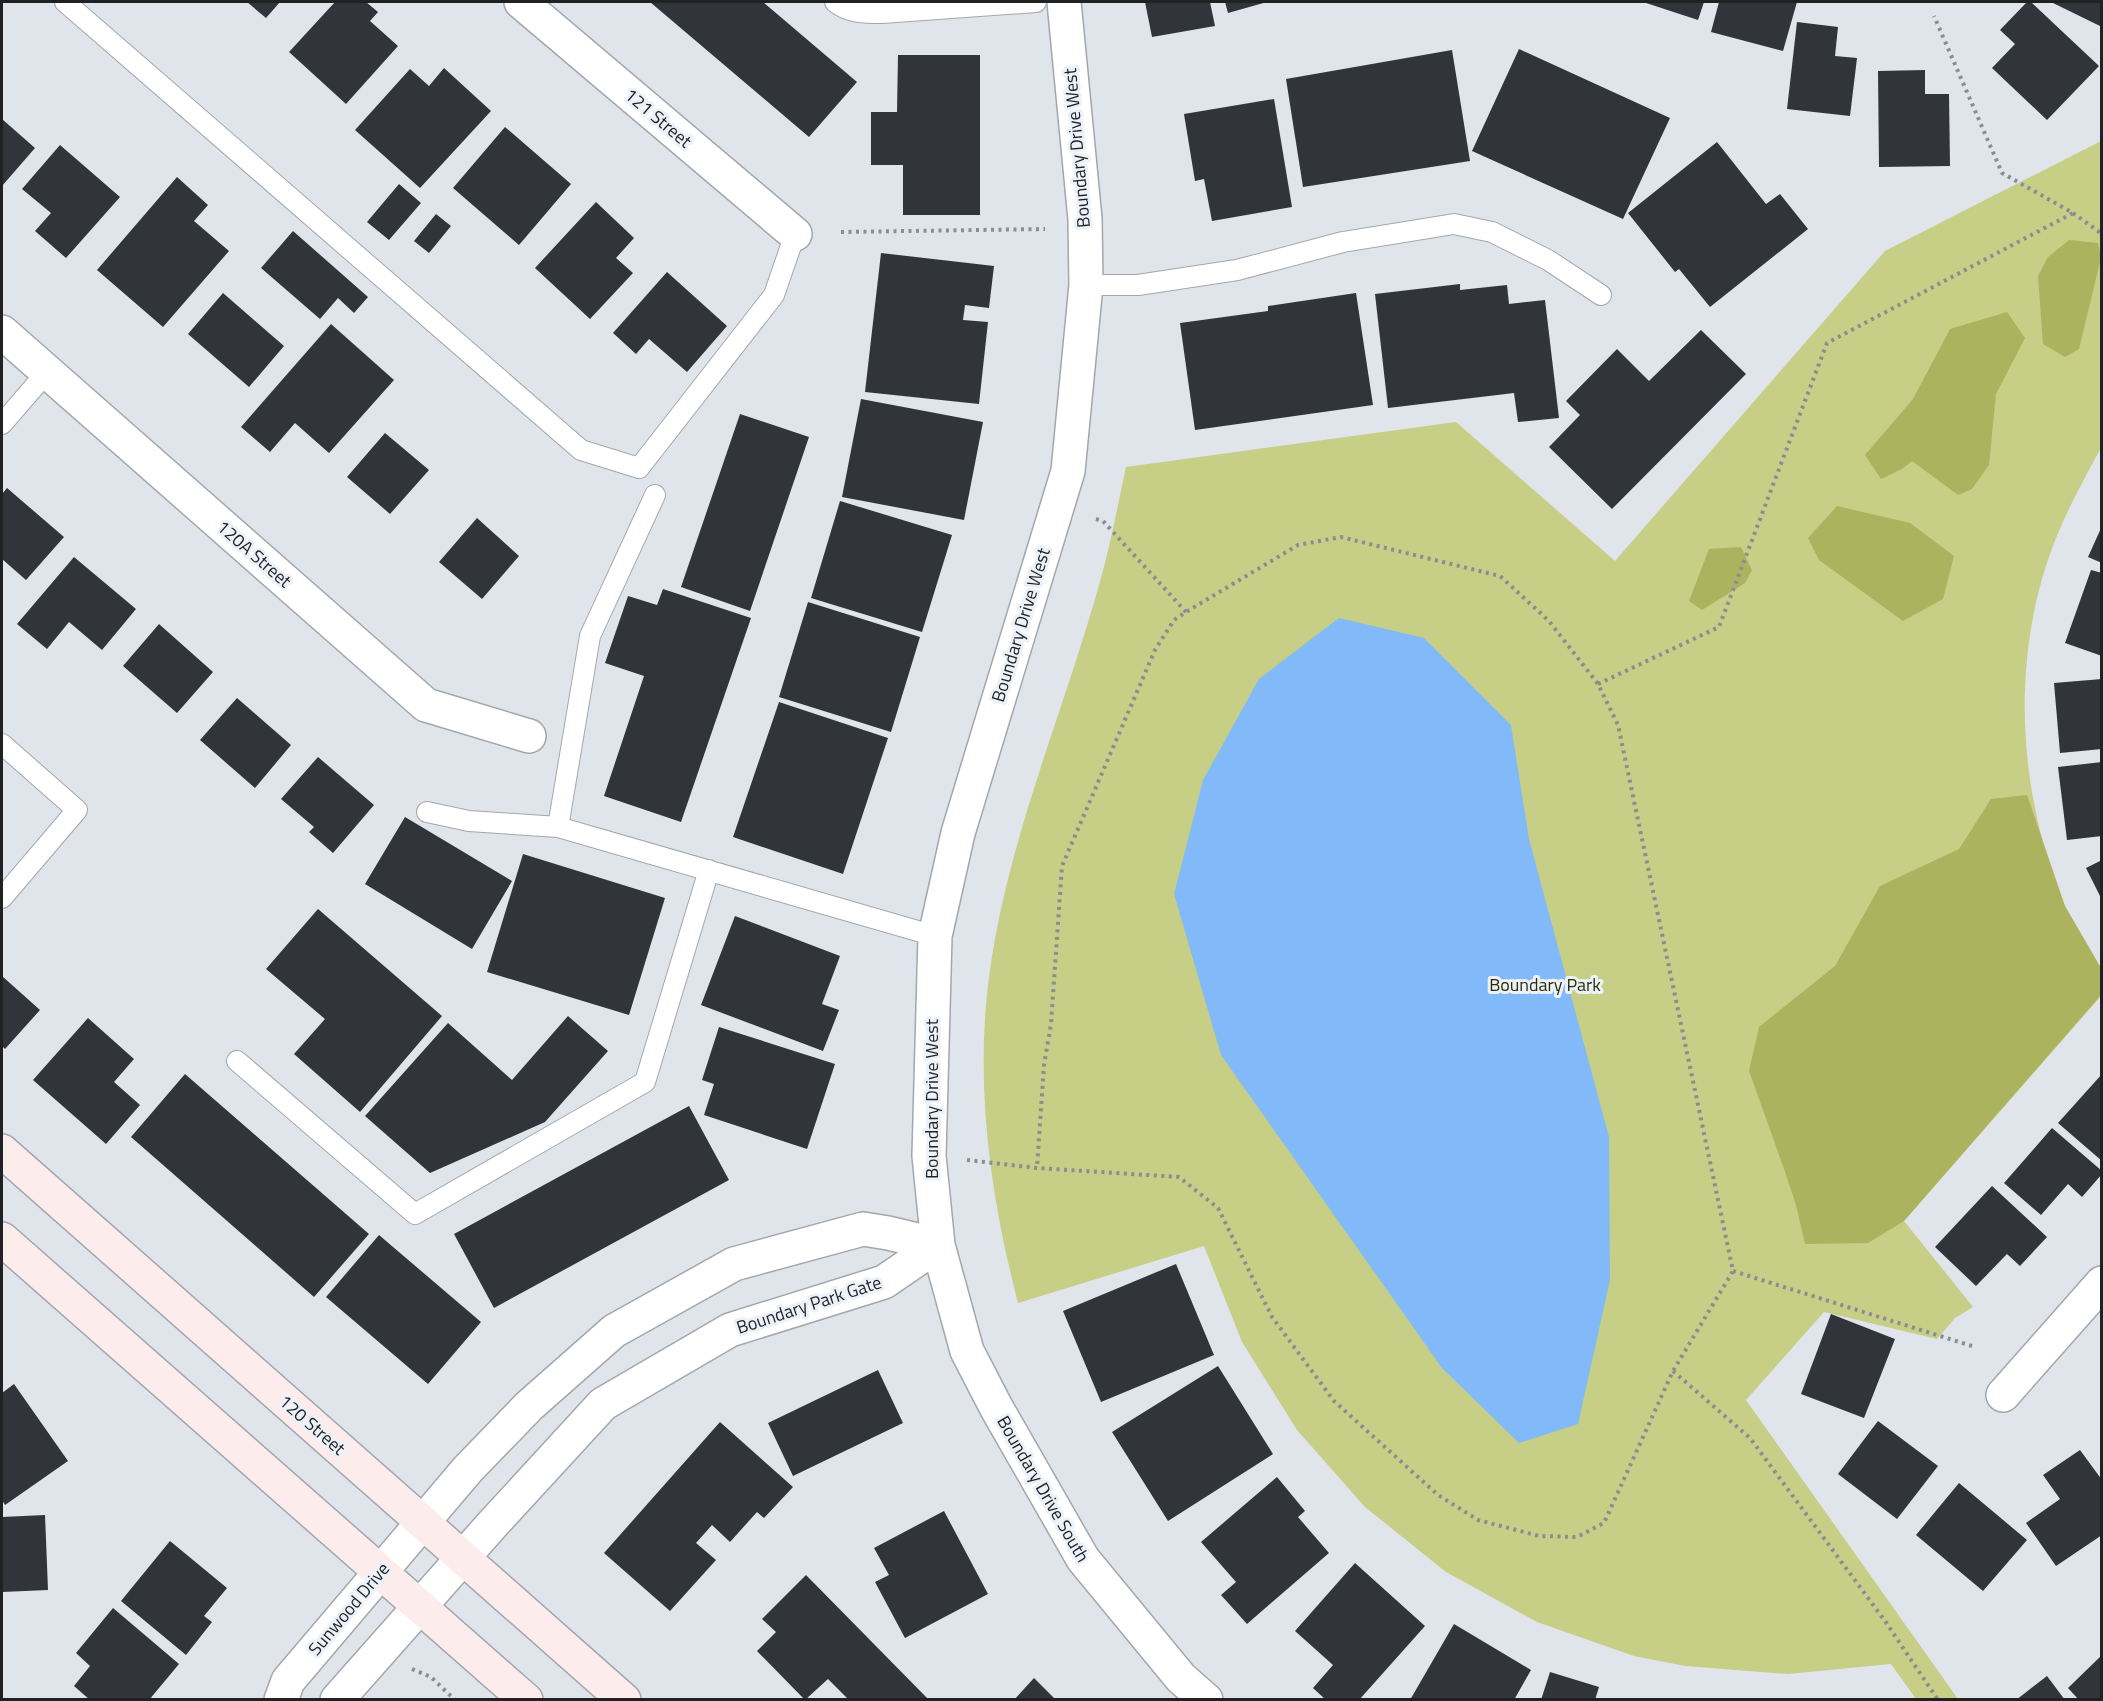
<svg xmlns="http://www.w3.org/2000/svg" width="2103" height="1701" font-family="'Titillium Web',sans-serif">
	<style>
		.green { fill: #c7ce85 }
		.forest { fill: #acb35f }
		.water { fill: #82baf9 }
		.building { fill: #313439 }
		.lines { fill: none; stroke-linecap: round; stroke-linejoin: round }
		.lane-casing { stroke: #a3a7ad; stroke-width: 22 }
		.street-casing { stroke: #a3a7ad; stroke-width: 36 }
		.secondary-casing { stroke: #a3a7ad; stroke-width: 36 }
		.path { stroke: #8a8e92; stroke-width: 4; stroke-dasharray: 3 4.5; stroke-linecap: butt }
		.lane { stroke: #fff; stroke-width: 20 }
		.street { stroke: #fff; stroke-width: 33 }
		.secondary { stroke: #fcecec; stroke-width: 33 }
		.labels { text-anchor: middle; stroke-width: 6; stroke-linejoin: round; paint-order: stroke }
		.street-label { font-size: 18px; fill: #1f2123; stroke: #edf2f8 }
		.park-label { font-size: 18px; fill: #2b2d08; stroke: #edf2f8 }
	</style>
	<rect width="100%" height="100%" fill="#e0e4eb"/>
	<path class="green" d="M2101,141V448C2085,477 2069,506 2056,538C2014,643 2016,765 2052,872C2056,886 2062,901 2069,914C2076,927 2100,962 2101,974C2103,981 2101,989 2101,996L1904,1221L1973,1307L1955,1318L1937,1339L1824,1312L1746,1400L1958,1699H1916L1891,1664L1788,1674L1685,1666L1634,1656L1537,1622L1446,1572L1365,1507L1297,1430L1242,1342L1204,1246L1018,1303C990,1195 974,1082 990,970C1009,835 1065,709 1101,578C1111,542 1118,504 1126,467L1456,422L1615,561L1885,251Z"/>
	<path class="forest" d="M2069,240L2098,243L2101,258L2079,349L2065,357L2043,344L2038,276L2048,257Z
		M2007,312L2025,338L1996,394L1989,465L1972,489L1958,495L1912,461L1902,469L1881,479L1865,455L1913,399L1950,329Z
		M1837,506L1910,523L1954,556L1943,599L1903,621L1819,560L1808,538Z
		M1741,547L1752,570L1745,583L1702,610L1689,601L1709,549Z
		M2027,795L2065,906L2101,968V995L1904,1221L1868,1243L1805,1244L1796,1205L1783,1166L1749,1071L1759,1027L1835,966L1880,886L1959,849L1991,799Z"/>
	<path class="water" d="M1339,618L1424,638L1511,725L1529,839L1609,1137L1610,1280L1578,1424L1519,1443L1442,1368L1221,1055L1174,894L1203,780L1259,679Z"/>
	<path class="building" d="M247,2H280L266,18Z
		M335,2H366L378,12L370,21L398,46L346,104L289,52Z
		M650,2H763L857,82L809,137Z
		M1145,2H1210L1215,26L1152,37Z
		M1225,2H1267L1228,13Z
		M1643,2H1704L1698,20Z
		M1719,2H1797L1783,51L1711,32Z
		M2027,2H2031L2099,66L2047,120L1992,68L2015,44L2000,30Z
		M2051,2H2102V27Z
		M1797,22L1838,27L1835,56L1857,58L1850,116L1787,109Z
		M1519,49L1670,118L1623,219L1472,151Z
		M1452,50L1470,161L1303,187L1286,79Z
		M898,55H980V215H903V165H871V112H897Z
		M444,68L491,111L420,188L355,130L410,69L429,86Z
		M1925,70V94H1949L1950,166L1879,167L1878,71Z
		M1274,99L1292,207L1212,221L1204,179L1195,181L1184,114Z
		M2,119L35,148L2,186Z
		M505,127L571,184L519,245L453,188Z
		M1717,142L1766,204L1780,194L1808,229L1710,307L1679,269L1675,272L1628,213Z
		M60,145L120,197L66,258L35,231L51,213L22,189Z
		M177,177L208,205L194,221L229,251L163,327L97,270Z
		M399,184L421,203L389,240L367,222Z
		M596,202L634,238L616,258L633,273L590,319L535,268Z
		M436,214L451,226L429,253L414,241Z
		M293,231L368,297L354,313L338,298L320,319L261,268Z
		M881,253L994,266L989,308L965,305L963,320L988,322L979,404L865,392Z
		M667,272L727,326L687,372L649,339L636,354L613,333Z
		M1460,284V290L1507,285L1509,304L1545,300L1559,418L1518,422L1514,393L1388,408L1375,294Z
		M223,293L284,346L249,387L188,334Z
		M1356,293L1373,405L1195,430L1180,323L1268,311V306Z
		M331,324L394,380L329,453L295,423L270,452L241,427Z
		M1701,330L1746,374L1612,509L1549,447L1580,415L1566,401L1617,349L1649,381Z
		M861,399L983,422L964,520L842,497Z
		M740,414L809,437L750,611L681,587Z
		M385,433L429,470L390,514L347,477Z
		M7,488L64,537L26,580L2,559V494Z
		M840,501L952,535L922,632L811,598Z
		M477,518L519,556L482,599L439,562Z
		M2102,526V563L2088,557Z
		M74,557L136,609L102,650L69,622L47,649L17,624Z
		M2091,570L2102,573V656L2065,643Z
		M663,589L751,618L681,822L604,796L644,676L605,663L628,596L657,605Z
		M808,602L920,637L891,732L779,697Z
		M159,624L213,672L177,713L123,666Z
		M2102,679V749L2060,753L2054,683Z
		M237,698L291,745L255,788L200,740Z
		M779,702L888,738L843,874L733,837Z
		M318,757L374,805L333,853L309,832L314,827L281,799Z
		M2102,762V836L2067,840L2058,767Z
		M405,817L512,881L472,949L365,884Z
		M523,854L665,898L629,1015L487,972Z
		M2102,860V900L2086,868Z
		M318,909L442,1016L360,1112L294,1054L325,1019L266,969Z
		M735,916L840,956L822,1004L839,1010L823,1051L701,1005Z
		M2,976L40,1010L5,1049L2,1046Z
		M568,1016L608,1051L545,1122L430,1173L365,1116L448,1023L512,1080Z
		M88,1018L134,1059L114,1082L140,1105L106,1144L33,1080Z
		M719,1027L835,1064L807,1149L704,1115L714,1084L702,1080Z
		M185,1074L369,1234L314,1297L131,1137Z
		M2102,1074V1161L2058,1123Z
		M689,1106L729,1180L494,1308L454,1234Z
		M2052,1128L2102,1171V1174L2082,1197L2068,1184L2041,1215L2004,1183Z
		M1992,1186L2047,1237L2020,1266L2007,1254L1976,1286L1935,1247Z
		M379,1235L481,1322L428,1384L326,1297Z
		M1176,1264L1214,1355L1101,1402L1063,1311Z
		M1831,1314L1895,1339L1864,1418L1801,1394Z
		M1218,1366L1273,1454L1168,1521L1112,1432Z
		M878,1370L903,1423L793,1476L768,1423Z
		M14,1384L68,1461L5,1505L2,1500V1393Z
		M1878,1421L1938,1466L1897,1519L1838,1474Z
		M720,1422L793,1487L764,1518L757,1512L730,1542L712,1525L696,1543L716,1560L670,1611L604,1553Z
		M2080,1450L2102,1480V1535L2056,1566L2026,1523L2060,1499L2043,1475Z
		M1277,1477L1305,1511L1298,1517L1329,1553L1247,1624L1221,1595L1236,1582L1201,1542Z
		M1959,1483L2027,1540L1983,1591L1916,1535Z
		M944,1511L988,1594L905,1638L875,1582L889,1575L874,1548Z
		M45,1515L48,1590L2,1592V1517Z
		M170,1541L227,1588L204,1616L212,1622L186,1655L121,1601Z
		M1355,1563L1425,1626L1359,1700H1326L1313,1688L1333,1665L1295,1631Z
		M806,1575L929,1700H849L828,1679L805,1700L757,1651L776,1632L762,1619Z
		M113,1608L179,1664L149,1700H90L74,1686L90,1666L76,1653Z
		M1454,1624L1531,1670L1514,1700H1410Z
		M2102,1655V1700H2079L2068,1688Z
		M1550,1672L1599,1687L1595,1700H1541Z
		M2047,1676L2065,1700H2016Z
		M1034,1678L1056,1700H1014Z"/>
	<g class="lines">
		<g class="lane-casing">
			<path id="lane" d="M65,2L581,450L639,468L774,295L795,234
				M835,2C847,13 866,13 882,13L1036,2
				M1086,285H1138L1237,270L1343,242L1454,224L1492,232L1548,260L1601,295
				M2,424L47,372
				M2,744L77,810L2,898
				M427,812L469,821L558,827L935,936
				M558,827L590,636L655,495
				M237,1061L415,1214L645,1082L709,870"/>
		</g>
		<g class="street-casing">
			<path id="street" d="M521,2L795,234
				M1064,2L1085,219L1086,285L1068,471L958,833L935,936L929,1156L938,1245L967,1351L996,1407L1083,1559L1181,1678L1206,1700
				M2,332L426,705L529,736
				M2003,1395L2102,1283
				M281,1700L288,1681L468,1469L529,1406L614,1331L734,1264L863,1229L888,1233L938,1245
				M337,1700L490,1527L603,1404L730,1330L884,1282L938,1245"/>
		</g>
		<g class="secondary-casing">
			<path id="secondary" d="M2,1151L624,1700
				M2,1239L526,1700"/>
		</g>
		<path class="path" d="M2073,213L2102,234
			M841,232L1045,229
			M1096,519L1103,521L1186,612
			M1598,684L1719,627L1827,343L2073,213L2002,173L1934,16
			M967,1160L1037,1168L1179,1177L1218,1208L1272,1317L1334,1401L1438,1495L1478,1520L1539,1536L1577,1537L1604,1523L1673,1371L1733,1271L1618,725L1598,684L1549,621L1500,576L1341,537L1298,545L1186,612L1174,620L1155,650L1062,866L1051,1024L1044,1065L1037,1168
			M1733,1271L1972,1346
			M1673,1371L1750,1438L1885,1621L1938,1700
			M412,1669L431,1677L455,1700"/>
		<use href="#lane" class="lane"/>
		<use href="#street" class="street"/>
		<use href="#secondary" class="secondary"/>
	</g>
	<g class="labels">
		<g class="street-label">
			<text transform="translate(658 118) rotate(40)" y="6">121 Street</text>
			<text transform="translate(1077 148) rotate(-95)" y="6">Boundary Drive West</text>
			<text transform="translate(254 554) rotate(41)" y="6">120A Street</text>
			<text transform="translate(1021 625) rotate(-73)" y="6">Boundary Drive West</text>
			<text transform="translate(932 1099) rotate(-90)" y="6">Boundary Drive West</text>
			<text transform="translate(809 1305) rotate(-18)" y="6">Boundary Park Gate</text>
			<text transform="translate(312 1425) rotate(41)" y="6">120 Street</text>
			<text transform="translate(1043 1489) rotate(60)" y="6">Boundary Drive South</text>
			<text transform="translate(349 1609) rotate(-50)" y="6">Sunwood Drive</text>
		</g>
		<g class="park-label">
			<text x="1545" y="991">Boundary Park</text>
		</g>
	</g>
	<rect width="2103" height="1701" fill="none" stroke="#1f2123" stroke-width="6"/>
</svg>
